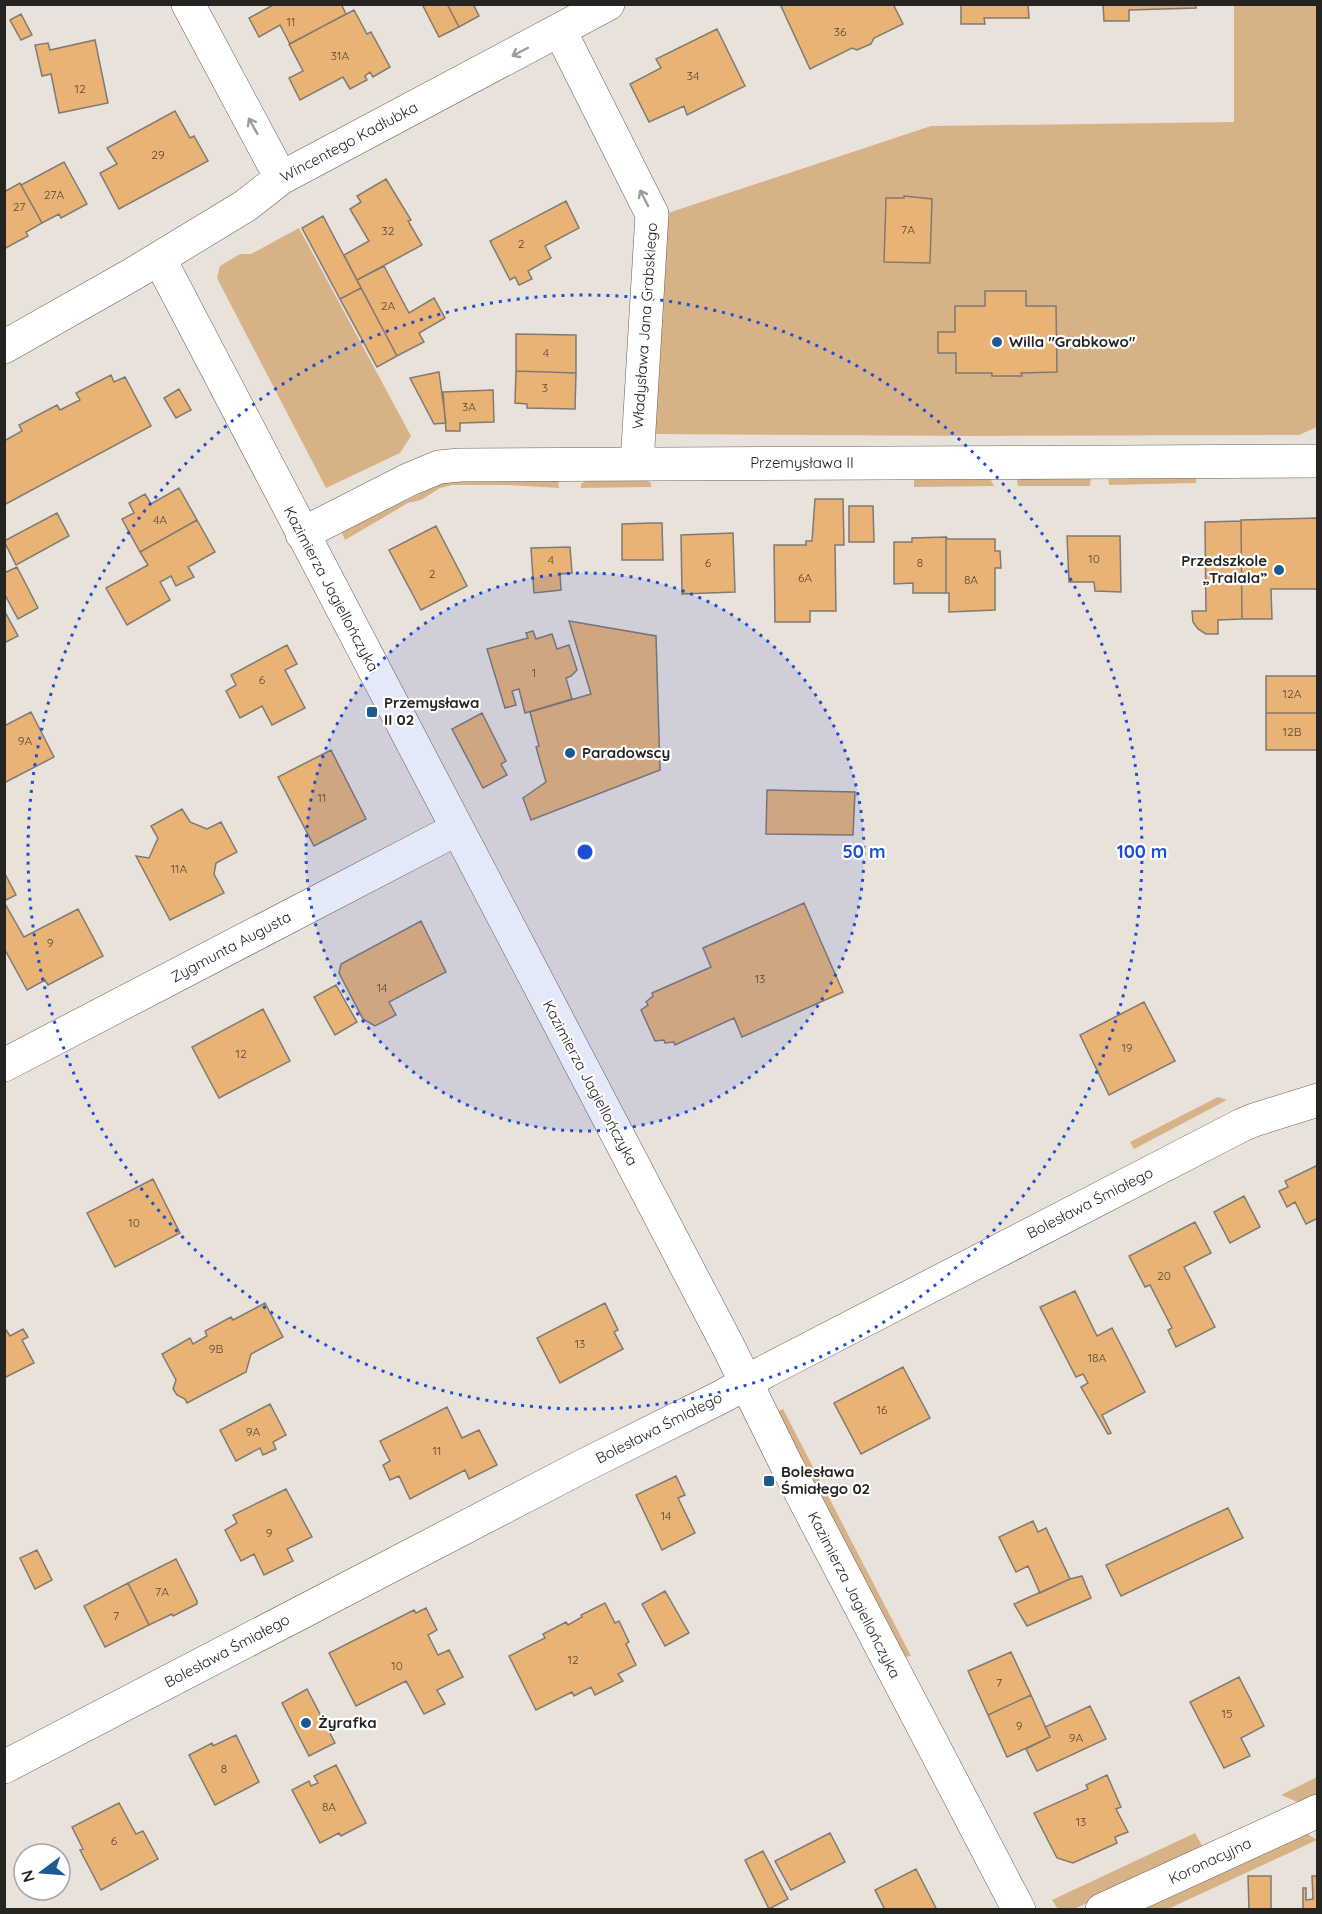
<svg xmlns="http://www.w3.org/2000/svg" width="1322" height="1914" font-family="Quicksand,sans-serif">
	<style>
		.green { fill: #d7b287 }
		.building { fill: #e8b375; stroke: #807a73; stroke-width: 1.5 }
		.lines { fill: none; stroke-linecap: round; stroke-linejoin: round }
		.minor-casing { stroke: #66605a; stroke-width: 34 }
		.minor { stroke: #fff; stroke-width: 33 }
		.oneway { stroke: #9d9c9b }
		.ring { fill: none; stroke: #1d4ed8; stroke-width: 3; stroke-dasharray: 3 6 }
		.poi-dot { fill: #1e5990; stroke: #fff; stroke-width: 2 }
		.labels { text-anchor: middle; stroke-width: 4.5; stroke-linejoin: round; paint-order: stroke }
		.number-label { font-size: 12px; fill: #564836 }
		.street-label { font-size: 15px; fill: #262421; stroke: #fff }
		.poi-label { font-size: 15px; font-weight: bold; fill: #262421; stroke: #fff; text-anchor: start }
		.centre { fill: #1d4ed8; stroke: #fff; stroke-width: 3 }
		.ring-label { font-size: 18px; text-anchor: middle; font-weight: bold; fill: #1d4ed8; stroke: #fff; stroke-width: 4.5; stroke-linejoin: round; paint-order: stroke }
	</style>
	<rect width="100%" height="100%" fill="#e9e2da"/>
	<path class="green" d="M1234,5H1317V427L1299,435L974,436L653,434L668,213L931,126L1234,122Z
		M299,228L411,436L400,453L326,488L217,278L220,266L240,254H251Z
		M1108,475L1196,476V483L1109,485Z
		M1022,476L1091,477L1090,486H1018L1017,480Z
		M990,478L994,486L914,487V479Z
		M558,479L559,488L507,485H452L440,488L421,500L408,503L345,540L341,531L445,482Z
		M587,480H646L651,483V487L581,488V484Z
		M1218,1097L1227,1100L1134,1149L1130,1142Z
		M783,1409L911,1656L904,1657L777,1412Z
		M1317,1777V1796L1302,1804L1281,1795Z
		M1195,1833L1204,1849L1074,1909H1058L1052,1900Z
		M1306,1833L1317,1840L1168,1909L1143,1910Z"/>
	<path class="building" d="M275,4H341L346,14L290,44L280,25L259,37L249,18Z
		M422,4H447L459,27L439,37Z
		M447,4H473L479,16L459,27Z
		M780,4H893L903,24L874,38L871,44L857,50L852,48L810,69Z
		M961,4H1028L1029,18H984L985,24H961Z
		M1103,4H1196V8L1129,10V21H1104Z
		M354,10L367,34L371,32L390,67L373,77L370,72L365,76L367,80L350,89L343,77L300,100L289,78L303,71L289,44Z
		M21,14L32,35L21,40L10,20Z
		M717,29L745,86L687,115L684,106L649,122L630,84L661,68L656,59Z
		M95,40L108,103L59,113L51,74L42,76L35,45L48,43L50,50Z
		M175,111L190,138L194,136L208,161L119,209L100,173L117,164L107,148Z
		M64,162L87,204L61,218L59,214L42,223L21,185Z
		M386,179L411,220L408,221L422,245L357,280L344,255L369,241L350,209L361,202L357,196Z
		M20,183L42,223L26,232L28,236L4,249V192Z
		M904,196L932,199L930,263L884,262L886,198H904Z
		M566,201L579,228L545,246L551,258L528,271L532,279L519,285L515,277L510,280L490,241Z
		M323,216L361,288L340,299L302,228Z
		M384,266L409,313L434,298L445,318L419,333L424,342L397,356L357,280Z
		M361,288L397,356L377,367L340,299Z
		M985,291H1026V306H1056L1057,372L1021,373L1022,376H992V373H956V353H938V332H955V306H985Z
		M516,334L576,335V373L516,371Z
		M516,371L576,373L575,409L527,408V404L515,403Z
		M439,372L446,423L434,424L410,378Z
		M111,375L114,382L125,377L151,426L4,505V441L22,431L19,425L57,405L60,410L80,400L76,393Z
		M179,389L191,410L176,418L164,398Z
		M493,390L494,422L460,423V431H446L443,392Z
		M179,488L197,520L140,552L122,519L134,513L129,503L145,494L151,504Z
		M815,499H843L844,545H835L836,611H810V622H775L774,545H806V541H812Z
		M849,506H873L874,542H849Z
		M57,513L69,536L16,565L4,541Z
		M1318,518V589H1271L1272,619H1242L1241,520Z
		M197,520L215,552L188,567L194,577L176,586L171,576L160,582L170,600L127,625L106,588L148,565L140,552Z
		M1241,521L1242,619L1218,620V634H1206L1198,629L1193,622L1192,611H1206L1205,522Z
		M651,523H662L663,560H622V524Z
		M436,526L467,586L421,610L389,550Z
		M733,533L735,592L682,594L681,535Z
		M1067,536H1120L1121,592L1095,591L1094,582H1069Z
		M946,537L948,539H995V551H1000L1001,568H995V610L949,612V593H946Z
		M946,537V593H913V583L894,584V542H912V538Z
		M570,547L572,573L560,574L561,590L534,593L531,548Z
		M17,567L38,608L18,619L4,593V573Z
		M4,610L18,636L4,643Z
		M569,621L656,636L660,770L531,820L523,798L546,782L536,747L539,746L530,712L591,694Z
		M533,631L536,639L552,634L557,649L569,645L577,670L571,676L566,678L572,699L525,713L519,689L512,691L516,705L505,708L487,649L528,638L526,633Z
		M287,645L297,664L285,670L305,708L272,725L262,706L240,718L226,691L236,685L231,675Z
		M1266,676H1318V713H1266Z
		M31,712L54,757L4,783V726Z
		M482,713L506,761L501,764L507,775L483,788L452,729Z
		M1266,713H1318V750H1266Z
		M331,750L366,819L314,846L278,777Z
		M767,790L855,792L853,835L766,834Z
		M182,809L190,822L207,829L221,822L237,852L216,863L214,874L224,893L170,920L136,856L149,858L158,838L151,826Z
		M4,872L16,895L4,901Z
		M4,902L24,937L78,909L103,956L48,985L45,980L27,990L4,948Z
		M804,903L843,992L742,1037L734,1018L675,1045L674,1042L665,1043L664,1040L655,1041L641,1010L648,1005L646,1002L653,996L652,993L711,967L703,948Z
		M421,921L446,972L389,1002L396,1015L375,1026L363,1019L339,973L341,964Z
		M336,985L357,1022L335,1035L314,997Z
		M1144,1002L1175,1061L1109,1095L1080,1035Z
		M263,1009L290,1061L219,1098L192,1047Z
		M1318,1165V1218L1306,1224L1295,1202L1287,1207L1279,1191L1288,1187L1285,1181Z
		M153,1179L180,1233L115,1267L87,1213Z
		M1244,1196L1260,1227L1230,1243L1214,1212Z
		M1195,1222L1211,1253L1184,1267L1215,1327L1176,1347L1168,1330L1172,1328L1150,1285L1145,1287L1129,1256Z
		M1075,1291L1097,1336L1112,1328L1145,1392L1102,1415L1111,1433L1108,1434L1081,1387L1088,1383L1083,1374L1076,1377L1040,1307Z
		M265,1303L283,1337L251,1354L246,1372L187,1403L185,1399L177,1395L173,1389L176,1380L162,1354L190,1338L193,1344L207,1336L205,1331L231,1317L233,1320Z
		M605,1303L618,1330L614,1332L623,1349L560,1383L537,1338Z
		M4,1327L10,1336L23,1329L28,1337L22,1340L34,1363L4,1378Z
		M903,1367L930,1418L861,1454L834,1403Z
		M270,1404L286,1435L273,1442L276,1449L263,1455L260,1448L236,1461L220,1430Z
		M447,1407L462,1438L479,1430L497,1465L469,1479L465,1470L410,1499L399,1476L390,1480L383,1465L390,1461L380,1441Z
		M676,1476L685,1495L678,1498L695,1533L662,1550L636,1495Z
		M286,1489L312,1537L287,1549L293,1561L264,1575L254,1554L241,1561L225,1530L237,1523L233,1515Z
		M1228,1508L1243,1538L1121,1596L1106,1565Z
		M1033,1521L1038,1532L1046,1528L1070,1579L1040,1593L1028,1566L1016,1572L999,1537Z
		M37,1550L52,1580L35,1589L20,1558Z
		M176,1559L197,1601V1604L173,1616L172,1614L149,1625L128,1583Z
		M1082,1576L1091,1598L1027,1626L1014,1604L1070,1579Z
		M128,1583L149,1625L105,1647L84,1606Z
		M665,1591L689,1633L665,1646L642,1604Z
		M605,1603L615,1623L619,1621L629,1642L626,1644L636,1665L618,1674L623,1681L595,1695L591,1687L574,1696L572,1692L536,1710L509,1656L545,1638L543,1634L566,1622L568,1625L582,1617L581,1615Z
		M426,1608L437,1630L428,1635L438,1655L449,1650L463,1677L437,1690L445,1704L424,1714L406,1681L356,1706L329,1653L414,1610L416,1613Z
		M1011,1652L1031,1695L988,1715L968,1671Z
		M1239,1677L1264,1726L1241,1738L1250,1756L1224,1768L1190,1702Z
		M307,1689L335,1743L309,1756L282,1703Z
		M1031,1695L1050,1737L1007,1757L988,1715Z
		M1090,1706L1106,1739L1037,1771L1026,1749L1050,1737L1045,1727Z
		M236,1735L259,1782L215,1805L189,1755L212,1743L213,1746Z
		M336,1765L366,1823L341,1836L339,1833L320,1843L292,1790L309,1781L311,1786L318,1783L314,1776Z
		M1107,1775L1121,1807L1116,1809L1128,1832L1115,1837L1117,1843L1073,1863L1057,1858L1034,1813L1088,1789L1086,1785Z
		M119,1803L136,1834L143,1831L158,1859L101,1890L80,1850L83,1849L72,1827Z
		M830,1833L845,1862L791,1890L775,1861Z
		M763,1851L788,1899L769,1909L745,1860Z
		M916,1869L937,1910H880L884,1908L875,1890Z
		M1248,1876H1271V1910H1249Z
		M1312,1876H1318V1910H1303V1888H1306V1900L1313,1899Z"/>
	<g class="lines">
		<g class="minor-casing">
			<path id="minor" d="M188,4L281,178
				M560,31L652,214L637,464
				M159,258L728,1346L787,1466L1019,1910
				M4,347L133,274L245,206L281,178L608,4
				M302,534L408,480L439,467L460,465L1318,461
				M4,1065L457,829
				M4,1767L579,1468L723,1396L766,1371L1242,1125L1254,1120L1318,1100
				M1102,1910L1318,1811"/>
		</g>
		<use href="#minor" class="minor"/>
	</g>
	<defs><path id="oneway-shaft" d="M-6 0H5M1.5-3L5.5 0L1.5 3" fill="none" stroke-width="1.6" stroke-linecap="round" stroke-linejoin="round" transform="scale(1.5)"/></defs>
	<g class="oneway">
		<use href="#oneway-shaft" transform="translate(520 52) rotate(152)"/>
		<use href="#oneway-shaft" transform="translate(253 126) rotate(-119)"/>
		<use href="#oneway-shaft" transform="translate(644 198) rotate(-117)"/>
	</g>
	<circle cx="585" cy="852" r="279" fill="#1d4ed8" fill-opacity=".12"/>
	<g class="ring">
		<circle cx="585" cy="852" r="279"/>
		<circle cx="585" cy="852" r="557"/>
	</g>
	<g class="poi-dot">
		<circle cx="997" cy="342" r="6"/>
		<circle cx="1279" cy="570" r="6"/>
		<rect x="366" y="706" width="12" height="12" rx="3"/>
		<circle cx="570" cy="753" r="6"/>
		<rect x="763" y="1475" width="12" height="12" rx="3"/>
		<circle cx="306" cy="1723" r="6"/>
	</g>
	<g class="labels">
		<g class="number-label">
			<text x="291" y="26">11</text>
			<text x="840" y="36">36</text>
			<text x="340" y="60">31A</text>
			<text x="693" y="80">34</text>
			<text x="80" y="93">12</text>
			<text x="158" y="159">29</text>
			<text x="54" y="199">27A</text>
			<text x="19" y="211">27</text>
			<text x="908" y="234">7A</text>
			<text x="388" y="235">32</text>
			<text x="521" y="248">2</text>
			<text x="388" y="310">2A</text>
			<text x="546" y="357">4</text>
			<text x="545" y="392">3</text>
			<text x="469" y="411">3A</text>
			<text x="160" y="524">4A</text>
			<text x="1094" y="563">10</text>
			<text x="551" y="564">4</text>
			<text x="708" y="567">6</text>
			<text x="920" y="567">8</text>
			<text x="432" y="578">2</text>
			<text x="805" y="582">6A</text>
			<text x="971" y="584">8A</text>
			<text x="534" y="677">1</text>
			<text x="262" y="684">6</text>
			<text x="1292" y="698">12A</text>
			<text x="1292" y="736">12B</text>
			<text x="25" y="745">9A</text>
			<text x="322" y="802">11</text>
			<text x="179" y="873">11A</text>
			<text x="50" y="947">9</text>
			<text x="760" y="983">13</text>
			<text x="382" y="992">14</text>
			<text x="1127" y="1052">19</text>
			<text x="241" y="1058">12</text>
			<text x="134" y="1227">10</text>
			<text x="1164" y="1280">20</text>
			<text x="580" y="1348">13</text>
			<text x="216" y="1353">9B</text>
			<text x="1097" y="1362">18A</text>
			<text x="882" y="1414">16</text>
			<text x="253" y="1436">9A</text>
			<text x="437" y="1455">11</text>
			<text x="666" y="1520">14</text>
			<text x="269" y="1537">9</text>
			<text x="162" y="1596">7A</text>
			<text x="116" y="1620">7</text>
			<text x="573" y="1664">12</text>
			<text x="397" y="1670">10</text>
			<text x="999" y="1687">7</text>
			<text x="1227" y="1718">15</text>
			<text x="1019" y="1730">9</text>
			<text x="1076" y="1742">9A</text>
			<text x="224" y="1773">8</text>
			<text x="329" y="1811">8A</text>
			<text x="1081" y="1826">13</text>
			<text x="114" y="1845">6</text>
		</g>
		<g class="street-label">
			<text transform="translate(349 142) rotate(-28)" y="5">Wincentego Kadłubka</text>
			<text transform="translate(645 326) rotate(-86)" y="5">Władysława Jana Grabskiego</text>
			<text x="802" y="468">Przemysława II</text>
			<text transform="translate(331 589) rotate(62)" y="5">Kazimierza Jagiellończyka</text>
			<text transform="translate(231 947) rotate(-28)" y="5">Zygmunta Augusta</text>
			<text transform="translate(590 1083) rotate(62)" y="5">Kazimierza Jagiellończyka</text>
			<text transform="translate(1090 1203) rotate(-27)" y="5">Bolesława Śmiałego</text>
			<text transform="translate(659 1428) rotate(-27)" y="5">Bolesława Śmiałego</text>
			<text transform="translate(854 1595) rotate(63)" y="5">Kazimierza Jagiellończyka</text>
			<text transform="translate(227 1651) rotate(-28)" y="5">Bolesława Śmiałego</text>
			<text transform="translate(1210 1861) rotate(-25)" y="5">Koronacyjna</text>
		</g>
		<g class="poi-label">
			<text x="1009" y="347">Willa "Grabkowo"</text>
			<text x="1267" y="566" text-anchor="end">Przedszkole<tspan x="1267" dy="17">„Tralala”</tspan></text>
			<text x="384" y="708">Przemysława<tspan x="384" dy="17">II 02</tspan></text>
			<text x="582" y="758">Paradowscy</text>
			<text x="781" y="1477">Bolesława<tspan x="781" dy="17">Śmiałego 02</tspan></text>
			<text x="318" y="1728">Żyrafka</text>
		</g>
	</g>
	<circle cx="585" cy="852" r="9" class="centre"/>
	<g class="ring-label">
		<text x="864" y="858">50 m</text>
		<text x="1142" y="858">100 m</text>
	</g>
	<rect width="1322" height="1914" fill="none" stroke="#262421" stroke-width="12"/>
	<g transform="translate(42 1872) rotate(254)"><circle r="28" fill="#ffffff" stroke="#a8a7a6" stroke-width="1.5"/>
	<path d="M0-4.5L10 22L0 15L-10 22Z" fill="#1e5990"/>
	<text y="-9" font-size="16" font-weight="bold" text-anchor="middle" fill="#262421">N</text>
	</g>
</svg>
